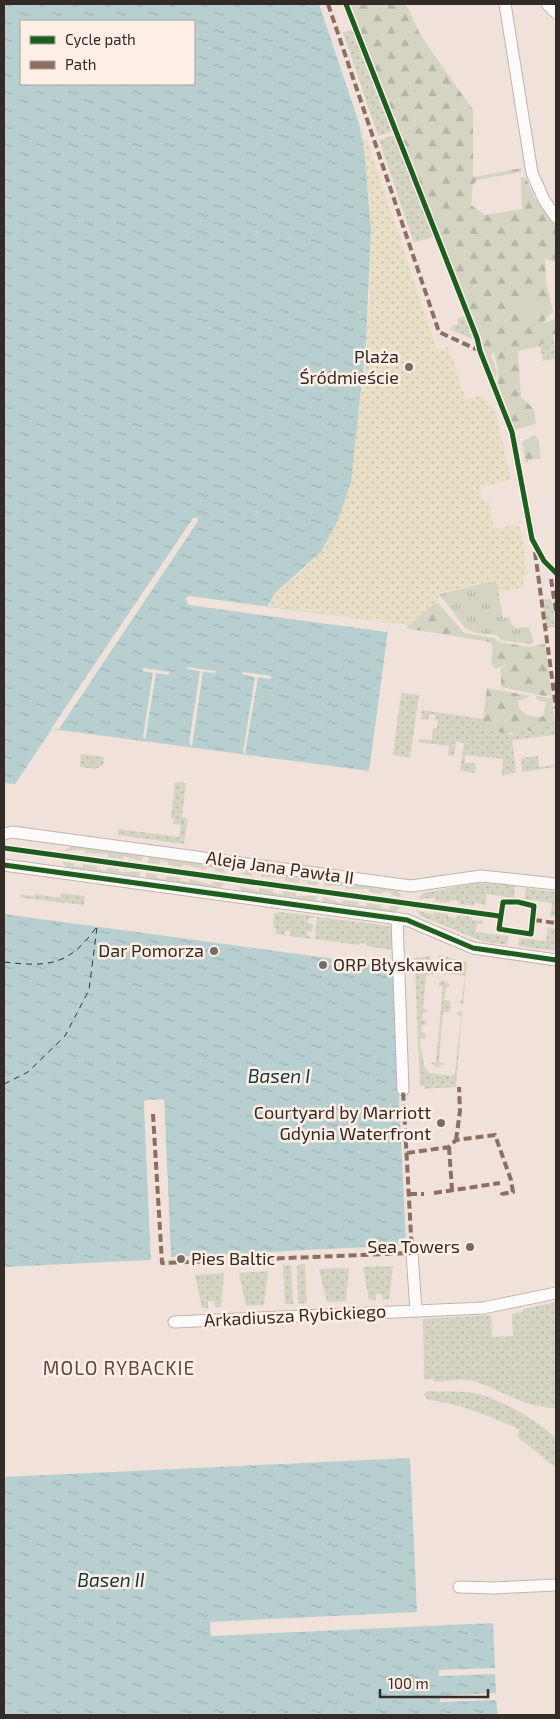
<svg xmlns="http://www.w3.org/2000/svg" width="560" height="1719" font-family="'Exo 2',sans-serif">
	<style>
		.grass { fill: url(#grass-dots) }
		.forest { fill: url(#forest-firs) }
		.sand { fill: url(#sand-dots) }
		.park { fill: url(#park-tufts) }
		.garden { fill: #d5d3c2 }
		.water { fill: url(#water-ripples); fill-rule: evenodd }
		.pier { fill: #f0e2da }
		.lines { fill: none; stroke-linecap: round; stroke-linejoin: round }
		.ferry { stroke: #133a3e; stroke-width: 1; stroke-dasharray: 6 5; stroke-linecap: butt }
		.minor-casing { stroke: #bfb4ae; stroke-width: 13 }
		.minor { stroke: #fdfbf9; stroke-width: 11 }
		.quiet { stroke: #8d6e63; stroke-width: 4; stroke-dasharray: 8 4; stroke-linecap: butt }
		.cycleway-casing { stroke: #fdeee6; stroke-width: 8 }
		.cycleway { stroke: #1b5e20; stroke-width: 5 }
		.poi-dot { fill: #766b65; stroke: #fdeee6; stroke-width: 2 }
		.labels { text-anchor: middle; stroke-width: 5; stroke-linejoin: round; paint-order: stroke }
		.poi-label { font-size: 18px; fill: #342b26; stroke: #fdeee6; text-anchor: end }
		.street-label { font-size: 18px; fill: #342b26; stroke: #fdeee6 }
		.water-label { font-size: 19px; font-style: italic; fill: #133a3e; stroke: #fdeee6 }
		.neighbourhood-label { font-size: 19px; letter-spacing: 1px; fill: #5d483e; stroke: #fdeee6 }
	</style>
	<defs>
		<pattern id="grass-dots" width="8" height="8" patternUnits="userSpaceOnUse" patternTransform="scale(1.25)"><rect width="8" height="8" fill="#d5d3c2"/><path d="M2 2h.1M6 6h.1" fill="none" stroke="#b7b5a7" stroke-width="1.8" stroke-linecap="round"/></pattern>
		<pattern id="forest-firs" width="22" height="20" patternUnits="userSpaceOnUse" patternTransform="scale(1.25)"><rect width="22" height="20" fill="#d5d3c2"/><path d="M5 1l3.5 6h-7zM16 11l3.5 6h-7z" fill="#b7b5a7"/></pattern>
		<pattern id="sand-dots" width="8" height="8" patternUnits="userSpaceOnUse" patternTransform="scale(1.25)"><rect width="8" height="8" fill="#e9dec6"/><path d="M2 2h.1M6 6h.1" fill="none" stroke="#c8bfaa" stroke-width="1.8" stroke-linecap="round"/></pattern>
		<pattern id="park-tufts" width="24" height="20" patternUnits="userSpaceOnUse" patternTransform="scale(1.25)"><rect width="24" height="20" fill="#d5d3c2"/><path d="M3 7l-1-3M5 7V3M7 7l1-3M15 17l-1-3M17 17v-4M19 17l1-3" fill="none" stroke="#b7b5a7"/></pattern>
		<pattern id="water-ripples" width="26" height="14" patternUnits="userSpaceOnUse" patternTransform="scale(1.25)"><rect width="26" height="14" fill="#b8cfd0"/><path d="M2 4q2-2 4 0t4 0M15 11q2-2 4 0t4 0" fill="none" stroke="#9fb2b2"/></pattern>
	</defs>
	<rect width="100%" height="100%" fill="#f0e2da"/>
	<path class="grass" d="M353,29L392,131L378,136L343,32Z
		M394,135L434,236L414,243L379,140Z
		M466,316L474,337L472,339L451,330L453,325H458L457,319Z
		M553,335L556,359L543,361L540,346L545,339Z
		M542,599H551L556,627L546,628Z
		M401,693L419,695L410,758L393,755Z
		M422,710L470,717L474,722L516,736L521,729H525L530,733L544,723L555,722L556,735L512,740L516,772L502,776L503,759L465,755V763H476L475,773L460,771L464,743L456,742L454,756L448,755L449,746L418,742V739L432,740L433,728H437L438,721L435,720V715L429,714L428,720L421,719Z
		M81,754L104,757L103,765L96,769L80,767Z
		M538,756L539,767L556,765V767L522,772L521,758Z
		M175,782L186,783L182,817L188,819L184,844L118,835V829L179,837L181,825L173,824L174,818H171Z
		M477,883L515,886L514,898L487,894L485,908L483,904L474,903V906L459,904V901L450,900L449,903L435,901V898L418,899L423,893Z
		M526,888L556,892V916L550,917L552,903L524,899Z
		M61,893L85,896L84,905L22,898L20,896V894L34,896L35,894L60,898Z
		M416,910L433,915L434,912L448,914V917L457,918L458,915L472,917V920L481,921L483,918L482,924H477L476,932L508,936L507,945L481,941L421,916Z
		M280,912L314,916V918H309L308,923L313,924L312,932L307,931V936H311V939L289,936L290,931H285V935L272,933L276,932V928H273L274,914Z
		M317,917L392,926V950L366,946V944L360,943L359,945L314,939L317,934H315Z
		M548,927L556,929V951L518,946L519,938L546,941Z
		M438,955L467,962L463,1005L458,1001L462,1000L465,976L443,973L439,966Z
		M428,956L431,958L435,973L426,976L423,1008L428,1010L427,1012H423L422,1020H426L427,1025H422L421,1032L426,1034L425,1039L420,1038C420,1048 423,1055 424,1066L429,1073L452,1076L455,1073L461,1017L456,1014L462,1011L456,1087L424,1089V1086H420L415,970L417,966L416,963H403V960Z
		M445,981L451,986L446,987L444,1000L450,1001L451,1007L449,1012H443L439,1062L444,1064L437,1067L430,1063L436,1062L443,987L438,985L440,982Z
		M305,1264L307,1303L298,1304L297,1265Z
		M283,1265H291L293,1304H285Z
		M393,1266L389,1299L383,1300L382,1294H376V1300H369L363,1267Z
		M349,1268L346,1301L327,1302L319,1269Z
		M268,1271L264,1305L246,1306L239,1273Z
		M224,1273L221,1307H215L214,1301H208V1308H202L195,1275Z
		M556,1302V1408C525,1408 503,1391 474,1381C464,1378 446,1381 435,1382L433,1379H424L423,1319L491,1315L492,1337L513,1336L512,1314L522,1312L524,1309Z
		M427,1391C440,1392 453,1391 466,1392C494,1394 536,1420 556,1438V1468L518,1437L519,1429C490,1417 460,1403 428,1400L424,1394Z"/>
	<path class="forest" d="M350,4H406L421,36L473,110V177L522,168L521,172L477,180L473,185L471,205L485,215L522,209L521,177L526,178L534,197L556,224V263L545,258L546,282L553,312L546,318L544,323L556,319V334L545,339L540,346L518,351L521,396L534,410L536,424L514,430L498,384V371L494,352L491,355L497,372L496,381Z
		M534,435L538,438L541,459H531L532,461L529,460L526,464L522,442Z
		M437,602L464,633L494,638L498,642L529,647L545,644L556,731L555,722L545,723L543,732L535,734L525,729L514,736L513,733C496,733 481,730 470,717L483,719L487,688L531,696L518,701V707L528,716L543,717L546,702L537,700L536,696L551,698V695L545,696L501,687V668L510,663L495,669L491,663L493,647L490,642L405,628Z"/>
	<path class="sand" d="M358,120L365,140H367L437,350L448,347L466,400L481,395L495,409L511,480L479,487L482,501L489,500L494,529L515,525L516,527H520L528,575L523,576V588L498,592L496,582L440,592L437,602L408,625L267,606C276,588 293,580 307,567C321,553 330,537 338,520C351,491 352,461 356,431C370,329 379,222 358,120Z"/>
	<path class="park" d="M496,581L503,618L509,617L511,624L517,628L529,627L534,642L529,644L501,640L496,635L477,633L466,629L439,594Z"/>
	<path class="garden" d="M513,296L544,298L543,312L512,310Z
		M72,845L143,855L142,861L123,856L122,859L108,857V854L85,853V850L64,851Z
		M149,855L220,865L226,873L215,871V868L207,867L206,870L183,864L182,867L168,865V862L160,861L159,864L148,863Z
		M62,862L74,863V866L83,867V864L97,866V869L106,871L107,868L119,869V872H140L139,878L68,869Z
		M248,869L319,879L318,885L307,884V881L299,880V883L285,881V878L261,877V874L252,873V876L240,874Z
		M146,873L157,874V878L166,879V876L181,878V881L189,882L190,879L212,885L213,882L224,883L220,888H213L146,879Z
		M325,879L396,889L402,897L391,895V892L383,891L382,894L369,892V889H345V886H324Z
		M238,886L259,891V888L273,890V893L283,894V891L296,893V896H317L316,903L242,892Z
		M323,897L342,903L343,900L358,902V905L366,906L367,903L381,905V908L389,909L390,906L401,907L394,913L322,904Z"/>
	<path class="water" d="M4,4H319L358,120L364,148L371,230L366,342L351,482L339,518L321,552L275,593L267,606L389,623L369,771L52,729L15,784L4,783ZM21,21H194V84H21Z
		M4,914L393,967L406,1245L171,1257L164,1100H146L144,1102L151,1260L4,1267Z
		M410,1458L417,1612L210,1622L211,1636L493,1623L495,1668L439,1670V1676L495,1674L496,1693L440,1696V1702L496,1700L498,1715H4V1477Z"/>
	<path class="pier" d="M197,517L198,521L59,729H51L193,518Z
		M189,596L389,623L387,632L188,605L186,598Z
		M187,667L216,671L215,673L203,672L192,746L189,743L200,671L187,669Z
		M143,668L169,672V675L156,673L145,740L143,737L153,673L143,671Z
		M243,672L271,676V679L258,677L245,754L243,753L255,677L242,674Z
		M161,1099L164,1100L171,1259L169,1257L160,1101L147,1102L154,1260H151L144,1101Z"/>
	<g class="lines">
		<path class="ferry" d="M4,962C49,967 68,966 96,928
			M4,1084L28,1072L65,1036L89,990L97,927"/>
		<g class="minor-casing">
			<path id="minor" d="M505,4L532,173L544,200L556,217
				M547,4L556,13
				M4,834L12,832L411,886L481,876L556,884
				M4,865L407,920L473,948L556,960
				M397,918L403,1090
				M412,1253L416,1311
				M174,1322L483,1308L556,1293
				M459,1587L494,1588L556,1585"/>
		</g>
		<use href="#minor" class="minor"/>
		<path class="quiet" d="M328,4L439,332L480,351
			M535,552L556,708
			M551,579L556,611
			M534,920L556,923
			M153,1114L162,1263L412,1253L403,1090
			M456,1140L460,1111L459,1087
			M449,1147L452,1190
			M407,1153L449,1147L456,1140L495,1135L511,1180L513,1192L502,1194V1198
			M434,1193L500,1183
			M409,1194H424"/>
		<g class="cycleway-casing">
			<path id="cycleway" d="M346,4L477,338L480,351L512,432L532,539L544,561L556,573
				M4,848L499,916
				M4,865L407,920L473,948L556,960
				M503,902H518L534,906L531,934L499,929Z"/>
		</g>
		<use href="#cycleway" class="cycleway"/>
	</g>
	<g class="poi-dot">
		<circle cx="409" cy="367" r="5"/>
		<circle cx="214" cy="951" r="5"/>
		<circle cx="323" cy="965" r="5"/>
		<circle cx="441" cy="1123" r="5"/>
		<circle cx="470" cy="1247" r="5"/>
		<circle cx="181" cy="1259" r="5"/>
	</g>
	<g class="labels">
		<g class="poi-label">
			<text x="399" y="363">Plaża<tspan x="399" dy="21">Śródmieście</tspan></text>
			<text x="204" y="957">Dar Pomorza</text>
			<text x="333" y="971" text-anchor="start">ORP Błyskawica</text>
			<text x="431" y="1119">Courtyard by Marriott<tspan x="431" dy="21">Gdynia Waterfront</tspan></text>
			<text x="460" y="1253">Sea Towers</text>
			<text x="191" y="1265" text-anchor="start">Pies Baltic</text>
		</g>
		<g class="street-label">
			<text transform="translate(280 868) rotate(8)" y="6">Aleja Jana Pawła II</text>
			<text transform="translate(295 1316) rotate(-3)" y="6">Arkadiusza Rybickiego</text>
		</g>
		<g class="water-label">
			<text x="279" y="1083">Basen I</text>
			<text x="111" y="1587">Basen II</text>
		</g>
		<g class="neighbourhood-label">
			<text x="119" y="1375">MOLO RYBACKIE</text>
		</g>
	</g>
	<rect width="560" height="1719" fill="none" stroke="#342b26" stroke-width="10"/>
	<rect x="20" y="20" width="175" height="65" fill="#fdeee6" stroke="#ada099"/>
	<rect x="30" y="36" width="25" height="8" fill="#1b5e20" stroke="#ada099"/>
	<text x="65" y="45" font-size="15" fill="#342b26">Cycle path</text>
	<rect x="30" y="61" width="25" height="8" fill="#8d6e63" stroke="#ada099"/>
	<text x="65" y="70" font-size="15" fill="#342b26">Path</text>
	<path d="M380 1689v8h108v-8" fill="none" stroke="#342b26" stroke-width="2.5"/>
	<text x="388" y="1689" font-size="15" fill="#342b26" stroke="#fdeee6" stroke-width="4" paint-order="stroke">100 m</text>
</svg>
